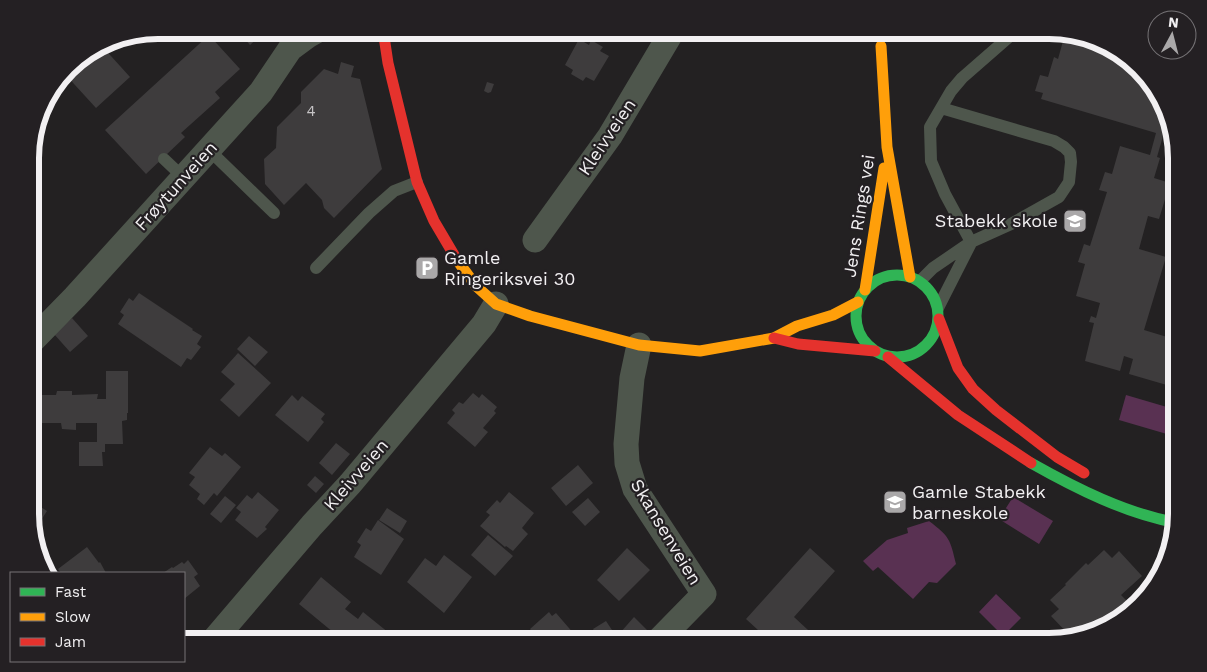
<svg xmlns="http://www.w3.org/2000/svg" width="1207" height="672" font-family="'Work Sans',sans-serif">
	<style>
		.green { fill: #593152 }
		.building { fill: #3e3c3d }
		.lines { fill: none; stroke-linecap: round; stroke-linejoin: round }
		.lane { stroke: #4e564c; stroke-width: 12 }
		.street { stroke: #4e564c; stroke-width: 25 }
		.fast { stroke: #30b455; stroke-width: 11 }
		.slow { stroke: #ff9f0a; stroke-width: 11 }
		.jam { stroke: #e5322d; stroke-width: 11 }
		.labels { text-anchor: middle; stroke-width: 4.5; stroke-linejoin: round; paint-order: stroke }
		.number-label { font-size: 15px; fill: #c5c3c5 }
		.street-label { font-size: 18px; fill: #f2f0f2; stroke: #242023 }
		.poi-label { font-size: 18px; fill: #f2f0f2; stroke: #242023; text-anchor: start }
		.rim { fill: none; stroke: #f2f0f2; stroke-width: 6 }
	</style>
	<rect width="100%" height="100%" fill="#232122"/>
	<path class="green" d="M1126,395L1177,410V437L1119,420Z
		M1013,497L1053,521L1039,544L999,519Z
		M929,521C950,537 950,539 956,564L937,583L929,582L913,599L878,567L873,571L863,561L887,540L908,533L907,528Z
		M996,594L1021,618L1003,636L979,612Z"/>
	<path class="building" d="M237,30H266L250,45Z
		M1065,34L1113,47L1156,87L1173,139L1163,136L1157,157L1160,158L1154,178L1170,183L1159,219L1148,216L1139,249L1166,257L1144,330L1177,340V388L1129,374L1133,359L1124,356L1120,371L1085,361L1094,323L1089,322L1091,316L1096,318L1100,303L1076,296L1085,264L1078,262L1084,244L1090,246L1107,192L1099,190L1105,172L1112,174L1120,146L1150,155L1156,133L1041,99L1043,93L1035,91L1040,75L1048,77L1054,57L1058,59Z
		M209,35L240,69L215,92L220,98L181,133L185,137L146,174L105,130Z
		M579,39L589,45L591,40L603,47L600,51L609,56L594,81L586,77L583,81L571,74L573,70L565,65Z
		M101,45L130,77L96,108L64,73L73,62Z
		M341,62L354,66L351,77L360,79L382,169L334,218L324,208L322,200L306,183L284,205L265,184L264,159L276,148L277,127L301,103V92L324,69L338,74Z
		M487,82L494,84L491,92L488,93L484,91Z
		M139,293L193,329L192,330L202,336L197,344L201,347L191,360L187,358L181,367L118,324L124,315L120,312L129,298L133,301Z
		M72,318L88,336L70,352L54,334Z
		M249,336L268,352L255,366L237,349Z
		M238,353L271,383L239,417L220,400L235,384L221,372Z
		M106,371H128V413H127V420L122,421L123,444H105V452H102L103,466H79V442H97V423H76V430L62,429L61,423H41V395H56L57,391H72V395L98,394L97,399H106Z
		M473,393L479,398L482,394L497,407L494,411L496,413L483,428L488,432L475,447L447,423L455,413L452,410L459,402L463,404Z
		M292,395L298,401L302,396L325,414L321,419L324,422L308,442L275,415Z
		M336,443L350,454L332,475L319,463Z
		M210,447L222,456L225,453L241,467L217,496L214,493L204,505L197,499L200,494L189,485L195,477L189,473Z
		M578,465L593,483L566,506L551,488Z
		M315,476L324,484L316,493L307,485Z
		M258,492L279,510L265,527L267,529L257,538L235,520L241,512L236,508L247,495L252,499Z
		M509,492L534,513L522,528L528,534L513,551L506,546L505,547L480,526L490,515L486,512L497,500L500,503Z
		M225,496L236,505L221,523L210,514Z
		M31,497L35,500L33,502L47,511L32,534Z
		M588,498L600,512L585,526L572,512Z
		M387,508L407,521L400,533L379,520Z
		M378,520L404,539L381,575L354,557L361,545L357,542L366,528L371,531Z
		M488,535L513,556L495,576L471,555Z
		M87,547L99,563L100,562L106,573H61L58,569Z
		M627,548L650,570L619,601L597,580Z
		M810,548L835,571L794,617L821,642H771L746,619Z
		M1104,550L1112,558L1119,551L1142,576L1121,595L1127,601L1100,626L1094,620L1080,634L1071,637L1051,616L1059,609L1050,600L1066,585L1065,584L1086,563L1088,565Z
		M444,555L472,577L444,613L407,582L425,558L436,566Z
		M188,560L198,574L194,577L200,586L184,599V573H163L172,567L173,568L182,562L184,564Z
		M321,577L351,602L345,609L358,619L363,612L394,637L390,642H345L299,604Z
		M549,612L552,616L556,613L581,642H535L530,636L533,633L530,629Z
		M634,617L650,633L642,642H629L620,633Z
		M606,621L620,642H594L599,639L593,629Z"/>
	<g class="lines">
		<path class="lane" d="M209,150L274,213
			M164,159L184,178
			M971,242L945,194L931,161L930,127L951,91L962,78L1017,30
			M316,268L369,213L394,191L417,182
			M920,281L933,268L971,242L1011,224L1059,197L1069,182L1071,162L1070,153L1064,147L1054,141L941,108
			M938,308L971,243"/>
		<path class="street" d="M535,240L610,136L673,30
			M31,342L75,297L261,92L290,49L309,35L318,30
			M639,345L632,378L626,444L627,463L635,489L704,594L657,642
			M212,642L312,525L350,484L484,324L496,304"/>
		<path class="fast" d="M856 316a41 41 0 1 1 82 0a41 41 0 1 1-82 0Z
			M1031,463C1077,489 1125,513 1177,523"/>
		<path class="slow" d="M881,46L887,147L910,277
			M457,260L476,286L496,304L530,316L639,345L700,351L774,338L797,326L833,315L858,302
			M865,290L884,168"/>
		<path class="jam" d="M383,30L388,63L417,182L434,221L457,260
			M939,319L958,368L973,389L996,410L1057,457L1084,473
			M774,338L798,344L875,351
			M888,357L958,415L1031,463"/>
	</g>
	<defs>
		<g id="school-square" transform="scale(1.25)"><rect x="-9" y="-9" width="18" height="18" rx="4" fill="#aaa8a9" stroke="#242023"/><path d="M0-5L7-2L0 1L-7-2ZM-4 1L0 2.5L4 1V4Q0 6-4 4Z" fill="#fff"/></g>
		<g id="parking-square" transform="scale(1.25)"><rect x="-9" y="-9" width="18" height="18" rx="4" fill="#aaa8a9" stroke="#242023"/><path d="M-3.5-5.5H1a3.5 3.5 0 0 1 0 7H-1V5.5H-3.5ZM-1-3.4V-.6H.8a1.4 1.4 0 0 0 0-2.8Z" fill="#fff"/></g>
	</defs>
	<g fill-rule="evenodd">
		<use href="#school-square" x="1075" y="221"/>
		<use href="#parking-square" x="427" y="268"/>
		<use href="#school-square" x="895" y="502"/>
	</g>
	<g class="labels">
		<g class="number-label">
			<text x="311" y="116">4</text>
		</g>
		<g class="street-label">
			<text transform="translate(607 137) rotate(-56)" y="6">Kleivveien</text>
			<text transform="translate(176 186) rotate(-48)" y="6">Frøytunveien</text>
			<text transform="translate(859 216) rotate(-81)" y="6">Jens Rings vei</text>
			<text transform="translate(356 475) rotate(-49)" y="6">Kleivveien</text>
			<text transform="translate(666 532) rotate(59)" y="6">Skansenveien</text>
		</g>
		<g class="poi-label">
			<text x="1058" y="227" text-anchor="end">Stabekk skole</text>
			<text x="444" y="264">Gamle<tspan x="444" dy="21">Ringeriksvei 30</tspan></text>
			<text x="912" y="498">Gamle Stabekk<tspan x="912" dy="21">barneskole</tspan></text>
		</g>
	</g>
	<path d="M0 0H1207V672H0ZM158 39H1049A119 119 0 0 1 1168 158V514A119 119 0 0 1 1049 633H158A119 119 0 0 1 39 514V158A119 119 0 0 1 158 39Z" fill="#242023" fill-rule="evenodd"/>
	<path class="rim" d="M158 39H1049A119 119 0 0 1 1168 158V514A119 119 0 0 1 1049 633H158A119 119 0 0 1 39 514V158A119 119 0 0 1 158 39Z"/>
	<rect x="10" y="572" width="175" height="90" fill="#242023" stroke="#767376"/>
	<rect x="20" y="588" width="25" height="8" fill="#30b455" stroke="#767376"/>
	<text x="55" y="597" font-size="15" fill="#f2f0f2">Fast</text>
	<rect x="20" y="613" width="25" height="8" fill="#ff9f0a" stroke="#767376"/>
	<text x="55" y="622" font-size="15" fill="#f2f0f2">Slow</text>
	<rect x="20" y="638" width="25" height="8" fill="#e5322d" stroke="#767376"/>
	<text x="55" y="647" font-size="15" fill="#f2f0f2">Jam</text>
	<g transform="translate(1172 35) rotate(7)"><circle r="24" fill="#242023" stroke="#767376"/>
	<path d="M0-4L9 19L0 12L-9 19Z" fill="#aaa8a9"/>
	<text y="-8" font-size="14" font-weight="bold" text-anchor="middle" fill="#f2f0f2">N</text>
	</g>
</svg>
